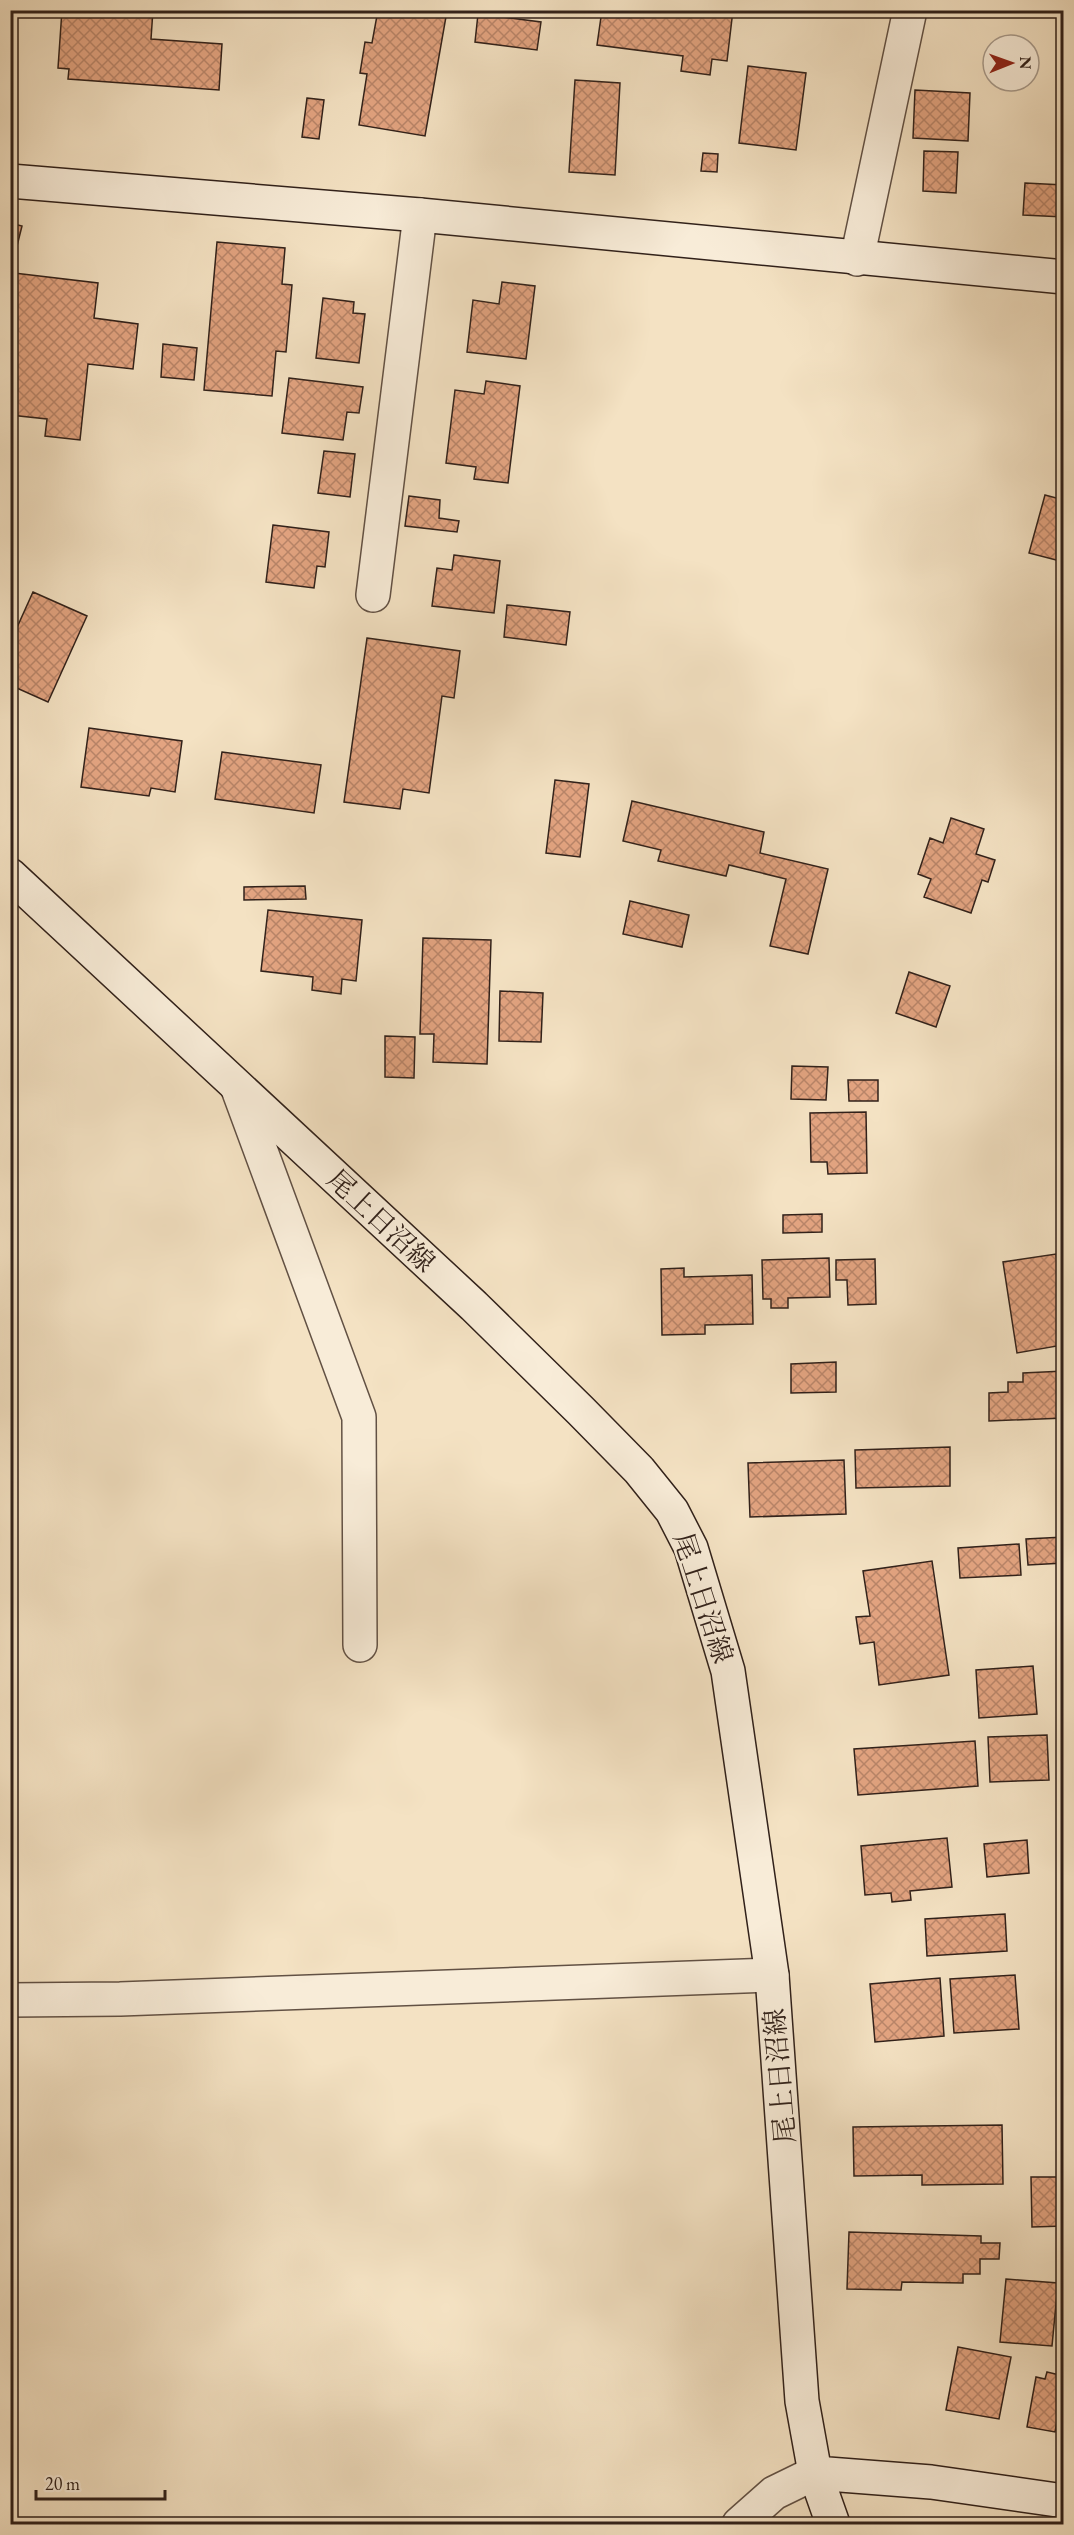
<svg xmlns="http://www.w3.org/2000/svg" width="1074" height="2535" font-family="'EB Garamond','Noto Serif JP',serif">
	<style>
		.building { fill: url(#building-cross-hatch); stroke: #31211a; stroke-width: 1.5 }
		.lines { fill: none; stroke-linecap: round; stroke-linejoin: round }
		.street-casing { stroke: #625144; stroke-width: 36 }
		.secondary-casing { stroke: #31211a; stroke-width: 36 }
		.street { stroke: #f8ecd8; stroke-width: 33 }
		.secondary { stroke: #f8ecd8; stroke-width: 33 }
		.labels { text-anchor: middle; stroke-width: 5; stroke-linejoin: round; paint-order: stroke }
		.street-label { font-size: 27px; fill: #31211a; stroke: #f8ecd8 }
	</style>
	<defs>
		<pattern id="building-cross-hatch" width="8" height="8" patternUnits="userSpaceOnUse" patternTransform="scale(1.5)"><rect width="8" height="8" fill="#e3a481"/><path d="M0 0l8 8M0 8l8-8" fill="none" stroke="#b98569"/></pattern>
	</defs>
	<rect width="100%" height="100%" fill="#f4e2c3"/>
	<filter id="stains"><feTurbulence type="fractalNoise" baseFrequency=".00333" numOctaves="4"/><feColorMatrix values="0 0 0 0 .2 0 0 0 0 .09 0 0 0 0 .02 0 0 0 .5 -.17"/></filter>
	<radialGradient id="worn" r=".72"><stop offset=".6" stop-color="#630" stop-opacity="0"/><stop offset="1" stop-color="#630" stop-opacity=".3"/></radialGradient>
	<path class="building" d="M62,10H153L151,39L222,44L219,90L68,79L69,69L58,68Z
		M378,10L447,11L425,136L359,125L367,74L360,73L365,42L372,43Z
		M602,10H733L727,61L712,59L710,75L681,71L683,56L597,45Z
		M478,14L541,22L537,50L475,42Z
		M748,66L806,73L796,150L739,143Z
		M575,80L620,83L615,175L569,172Z
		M915,90L970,93L968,141L913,138Z
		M307,98L324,100L319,139L302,137Z
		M924,151L958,152L956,193L923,191Z
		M703,153L718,154L717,172L701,171Z
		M1025,183L1064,185V217L1023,215Z
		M10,223L22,226L14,258L10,257Z
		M217,242L285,248L282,284L292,285L286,352L276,351L272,396L204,390Z
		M14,273L98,283L94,318L138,324L133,369L88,364L80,440L45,436L47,419L10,415V307Z
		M502,282L535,286L526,359L467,352L473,300L499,304Z
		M323,298L354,302L353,313L365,314L359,363L316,358Z
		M163,344L197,348L194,380L161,377Z
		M289,378L363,387L359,413L347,412L343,440L282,433Z
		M486,381L520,386L508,483L474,479L476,467L446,463L455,390L484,394Z
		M324,451L355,454L350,497L318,493Z
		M1045,495L1064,500V562L1029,553Z
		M409,496L440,500L439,518L459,521L457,532L405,526Z
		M273,525L329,532L325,567L317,566L314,588L266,582Z
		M454,555L500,561L494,613L432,606L437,568L452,570Z
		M33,592L87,616L48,702L10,685V643Z
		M507,605L570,612L566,645L504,637Z
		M367,638L460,651L454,698L442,696L429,793L403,789L400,809L344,802Z
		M89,728L182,741L175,792L151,788L149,796L81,787Z
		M222,752L321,765L314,813L215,799Z
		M555,780L589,784L580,857L546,853Z
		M632,801L764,832L760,853L828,869L808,954L770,946L786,879L729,865L726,876L658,861L661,850L623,841Z
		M951,818L984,829L976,854L995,860L988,882L982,880L971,913L924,897L931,879L918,874L930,838L943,843Z
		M305,886L306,899L244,900V887Z
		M630,901L689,915L682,947L623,934Z
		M268,910L362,920L356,981L342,979L341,994L312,990L313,977L261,971Z
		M423,938L491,940L487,1064L433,1062L434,1034H420Z
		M909,972L950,986L936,1027L896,1013Z
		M500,991L543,993L541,1042L499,1041Z
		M385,1036L415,1037L414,1078L385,1077Z
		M792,1066L828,1067L826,1100L791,1099Z
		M848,1080H878V1101H849Z
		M866,1112L867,1173L828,1174L827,1162H811L810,1113Z
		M822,1214V1232L783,1233V1215Z
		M1056,1254L1064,1306V1331H1061L1063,1345L1017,1353L1003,1262Z
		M829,1258L830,1297L788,1298V1308H771V1299H763L762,1260Z
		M875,1259L876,1304L848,1305L847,1280H836V1260Z
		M684,1268V1277L752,1275L753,1324L705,1325V1334L662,1335L661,1269Z
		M836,1362V1392L791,1393V1364Z
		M1064,1371V1418L989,1421V1393L1008,1392V1382H1023V1373Z
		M950,1447V1486L856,1488L855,1450Z
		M844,1460L846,1514L750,1517L748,1463Z
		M1064,1537V1563L1028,1565L1026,1539Z
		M1019,1544L1021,1575L960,1578L958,1548Z
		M932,1561L949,1675L879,1685L874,1642L860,1644L856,1617L870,1616L863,1571Z
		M1033,1666L1037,1714L979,1718L976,1670Z
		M1047,1735L1049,1780L990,1782L988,1737Z
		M975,1741L978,1786L858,1795L854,1749Z
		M947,1838L952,1887L910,1891L911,1900L892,1902L891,1893L865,1895L861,1846Z
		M1027,1840L1029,1873L987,1877L984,1844Z
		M1005,1914L1007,1951L927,1956L925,1919Z
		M1015,1975L1019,2029L954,2033L950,1979Z
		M940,1978L944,2036L875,2042L870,1984Z
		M1002,2125L1003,2184L922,2185V2175L854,2176L853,2127Z
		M1031,2177H1064V2226L1032,2227Z
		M849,2232L981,2236V2243H1000L999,2259H980V2274H963V2283L902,2282L901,2290L847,2289Z
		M1006,2279L1058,2283L1052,2346L1000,2342Z
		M958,2347L1011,2357L999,2419L946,2410Z
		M1047,2372L1064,2376V2419L1058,2417L1055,2432L1027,2427L1036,2377L1045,2379Z"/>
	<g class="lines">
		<g class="street-casing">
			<path id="street" d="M857,259L910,10
				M373,595L420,215
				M238,1089L359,1417L360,1645
				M10,2000L120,1999L772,1975
				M739,2524L774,2493L815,2473"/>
		</g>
		<g class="secondary-casing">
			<path id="secondary" d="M10,181L420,215L1064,277
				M10,875L474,1306L581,1411L639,1470L672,1511L691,1548L728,1671L772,1975L802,2401L815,2473L833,2524
				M815,2473L931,2482L1064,2501"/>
		</g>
		<use href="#street" class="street"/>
		<use href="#secondary" class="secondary"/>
	</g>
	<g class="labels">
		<g class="street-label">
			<text transform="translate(381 1221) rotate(43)" y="9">尾上日沼線</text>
			<text transform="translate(703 1598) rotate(72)" y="9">尾上日沼線</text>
			<text transform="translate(780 2076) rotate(-95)" y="9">尾上日沼線</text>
		</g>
	</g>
	<rect width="1074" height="2535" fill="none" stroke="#f4e2c3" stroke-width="36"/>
	<rect x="12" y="12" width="1050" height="2511" fill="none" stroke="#31211a" stroke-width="3"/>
	<rect x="18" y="18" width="1038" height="2499" fill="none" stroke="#31211a" stroke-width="1.5"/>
	<g transform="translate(1011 63) rotate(89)"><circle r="28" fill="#f8ecd8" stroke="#a89b8c" stroke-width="1.5"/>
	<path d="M0-4.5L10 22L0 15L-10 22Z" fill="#8f2418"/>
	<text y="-9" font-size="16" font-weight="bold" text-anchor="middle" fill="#31211a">N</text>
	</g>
	<path d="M36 2490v9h129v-9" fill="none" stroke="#31211a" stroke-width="3"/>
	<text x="45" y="2490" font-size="18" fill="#31211a" stroke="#f8ecd8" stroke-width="4.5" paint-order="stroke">20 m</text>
	<rect width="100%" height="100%" filter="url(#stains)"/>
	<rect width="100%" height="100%" fill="url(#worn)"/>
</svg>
